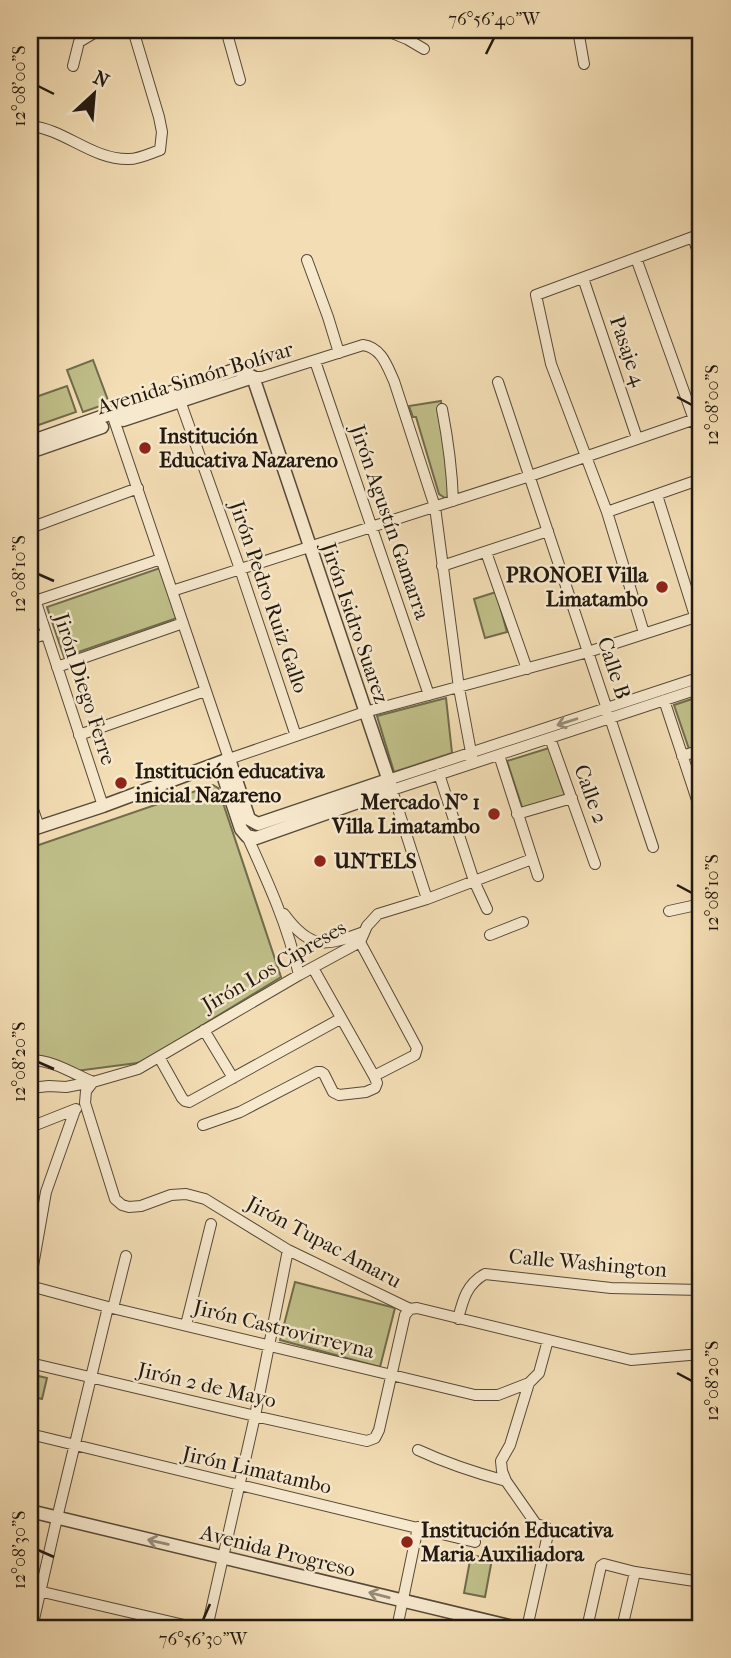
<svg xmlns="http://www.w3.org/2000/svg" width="731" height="1658" font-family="'IM FELL French Canon',serif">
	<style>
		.green { fill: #c0bf89; stroke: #706c4c; stroke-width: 2 }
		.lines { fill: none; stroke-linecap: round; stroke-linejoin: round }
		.minor-casing { stroke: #564938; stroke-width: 12 }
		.tertiary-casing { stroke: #564938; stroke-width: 15 }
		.minor { stroke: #f7e9ce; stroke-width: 10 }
		.tertiary { stroke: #f7e9ce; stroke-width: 12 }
		.oneway { stroke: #978b78 }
		.ticks { fill: none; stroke: #21180f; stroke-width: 2.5 }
		.poi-dot { fill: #8f2418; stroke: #f7e9ce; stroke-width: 2.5 }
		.labels { text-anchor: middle; stroke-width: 5; stroke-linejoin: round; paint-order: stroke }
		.street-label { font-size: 21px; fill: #21180f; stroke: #f7e9ce }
		.poi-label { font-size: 21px; font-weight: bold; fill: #21180f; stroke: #f7e9ce; text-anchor: start }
		.neatline { fill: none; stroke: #21180f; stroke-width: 2.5 }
		.ticks-label { font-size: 18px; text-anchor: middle; fill: #21180f }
	</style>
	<rect width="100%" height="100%" fill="#f3ddb4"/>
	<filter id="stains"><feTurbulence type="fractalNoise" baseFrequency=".00286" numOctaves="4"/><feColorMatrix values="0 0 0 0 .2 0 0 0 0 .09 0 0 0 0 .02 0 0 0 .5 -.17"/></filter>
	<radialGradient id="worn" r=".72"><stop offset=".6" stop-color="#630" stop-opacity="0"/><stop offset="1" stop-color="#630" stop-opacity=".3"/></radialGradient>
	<path class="green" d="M93,360L109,403L83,412L67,370Z
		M67,386L76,412L30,428V399Z
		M441,401L452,490L448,497L445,498L439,494L416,417H413L409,406Z
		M160,568L177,618L64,657L47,607Z
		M496,592L507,632L485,638L474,599Z
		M701,696V748L690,752L674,705Z
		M446,698L452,753L394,772L377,716Z
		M549,748L565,796L523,810L507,761Z
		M213,785L218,788L281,977L144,1061L137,1063L76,1071L30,1057V848Z
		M295,1282L395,1308L380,1367L280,1340Z
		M30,1374L47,1378L42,1399L30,1396Z
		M471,1555L492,1559L485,1597L464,1593Z"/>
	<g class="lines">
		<g class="minor-casing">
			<path id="minor" d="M226,30L240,80
				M385,30L407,39L424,49
				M578,30L584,64
				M73,66L79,42L99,30
				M30,126C65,129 92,160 129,159C139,159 151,153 160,150L162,132L159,117L133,30
				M693,237L701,261
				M636,258L701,439
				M307,260L328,317L339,353
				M583,278L637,438
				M315,361L429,695
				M253,377H262L363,345C382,348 387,366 394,381L435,507L459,688L473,763
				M498,382L653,847
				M178,395L240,569L296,736
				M442,409C448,440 452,469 453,501
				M112,414L229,759L365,712L588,652L696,617
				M657,495L701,635
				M607,512L701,479
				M30,528L138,488
				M486,552L527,669
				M442,566L548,531
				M30,584L103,806
				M172,591L530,476L701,417
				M35,601L161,559
				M644,633L607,512L551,364L536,295L701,234
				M30,639L46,634
				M57,667L183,623
				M664,700L701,812
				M79,735L205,691
				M550,738L595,864
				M499,755L538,876
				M682,756L701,750
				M439,774L474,881L487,909
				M388,780L701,677
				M30,801L39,827
				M517,814L572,798
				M247,836C268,882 288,926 299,975
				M532,859L427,899L378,914L367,926L360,942L299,975L138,1069L93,1082L86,1091L85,1103L115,1199L122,1205L129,1207L141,1206L171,1195L186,1194L205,1199L288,1250L410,1309L417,1308L631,1360L701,1354
				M427,899L392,790L701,688
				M669,911L701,904
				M284,914C311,951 326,946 364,932
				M490,935L523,922
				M360,942L417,1048L415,1055L374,1076
				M204,1030L233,1078
				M159,1057L182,1098L185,1101L189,1102L340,1019
				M30,1060C53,1060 72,1073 93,1082
				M30,1088L49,1086L66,1087L92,1082
				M203,1125L240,1112L317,1072H321L324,1074L333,1092L339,1095L366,1092L375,1088L377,1083L374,1076L313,968
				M30,1128L33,1126L76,1109
				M30,1283L46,1192L75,1110
				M30,1286L108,1307L475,1395H498L529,1383
				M113,1308L126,1256
				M458,1319C463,1299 467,1284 485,1274L611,1288L701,1290
				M186,1325L211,1224
				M30,1363L255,1416L367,1441L375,1438L379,1430L405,1315L410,1309
				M30,1434L475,1542
				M418,1450C446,1463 476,1473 506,1481
				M30,1589L197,1628
				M32,1628L57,1518L108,1307
				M207,1628L255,1416L288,1250
				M397,1628L418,1527
				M527,1628L548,1534L546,1527L536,1524L506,1481L502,1471L501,1461L510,1445L529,1383L539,1373L548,1340
				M587,1628L601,1566L604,1564L635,1572L701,1582
				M622,1628L635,1572"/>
		</g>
		<g class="tertiary-casing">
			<path id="tertiary" d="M123,420L253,377
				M30,442L237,369L253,377L392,790L256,838L247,836L241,829L219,763
				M30,452L102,427
				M30,830L103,806L229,759L249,819L258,824L388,780
				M30,1511L517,1628"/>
		</g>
		<use href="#minor" class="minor"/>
		<use href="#tertiary" class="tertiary"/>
	</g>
	<defs><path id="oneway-shaft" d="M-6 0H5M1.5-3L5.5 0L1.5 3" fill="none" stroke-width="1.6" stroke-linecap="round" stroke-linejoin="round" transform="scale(1.75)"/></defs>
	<g class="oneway">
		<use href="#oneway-shaft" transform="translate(567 722) rotate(162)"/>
		<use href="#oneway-shaft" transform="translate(158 1542) rotate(-167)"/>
		<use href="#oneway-shaft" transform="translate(379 1595) rotate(-165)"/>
	</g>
	<path class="ticks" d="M486,54L494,38M38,86L54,94M677,397L692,405M38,574L54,581M677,885L692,893M38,1062L54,1069M677,1373L692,1381M38,1550L54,1557M203,1620L210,1604"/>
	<g class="poi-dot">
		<circle cx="145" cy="448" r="7"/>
		<circle cx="662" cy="587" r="7"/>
		<circle cx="121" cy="783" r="7"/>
		<circle cx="494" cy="814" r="7"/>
		<circle cx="320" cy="861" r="7"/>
		<circle cx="407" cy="1542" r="7"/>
	</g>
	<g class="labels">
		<g class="street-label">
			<text transform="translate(628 351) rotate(71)" y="7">Pasaje 4</text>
			<text transform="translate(195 378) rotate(-17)" y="7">Avenida Simón Bolívar</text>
			<text transform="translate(390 522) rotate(71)" y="7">Jirón Agustín Gamarra</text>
			<text transform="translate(269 597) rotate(71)" y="7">Jirón Pedro Ruiz Gallo</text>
			<text transform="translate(355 623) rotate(71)" y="7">Jirón Isidro Suarez</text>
			<text transform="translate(614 668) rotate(72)" y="7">Calle B</text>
			<text transform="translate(85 689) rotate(72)" y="7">Jirón Diego Ferre</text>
			<text transform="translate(591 794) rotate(70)" y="7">Calle 2</text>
			<text transform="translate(274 966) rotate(-30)" y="7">Jirón Los Cipreses</text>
			<text transform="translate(324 1242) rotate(28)" y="7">Jirón Tupac Amaru</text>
			<text transform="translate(588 1263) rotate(5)" y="7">Calle Washington</text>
			<text transform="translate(284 1329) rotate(14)" y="7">Jirón Castrovirreyna</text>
			<text transform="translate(207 1385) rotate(13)" y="7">Jirón 2 de Mayo</text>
			<text transform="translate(257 1470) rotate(13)" y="7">Jirón Limatambo</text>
			<text transform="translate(278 1551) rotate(14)" y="7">Avenida Progreso</text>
		</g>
		<g class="poi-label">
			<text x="159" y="443">Institución<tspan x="159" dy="24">Educativa Nazareno</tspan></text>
			<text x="648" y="582" text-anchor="end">PRONOEI Villa<tspan x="648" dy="24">Limatambo</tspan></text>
			<text x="135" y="778">Institución educativa<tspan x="135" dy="24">inicial Nazareno</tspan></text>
			<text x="480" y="809" text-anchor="end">Mercado N° 1<tspan x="480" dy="24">Villa Limatambo</tspan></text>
			<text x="334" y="868">UNTELS</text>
			<text x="421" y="1537">Institución Educativa<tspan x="421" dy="24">Maria Auxiliadora</tspan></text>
		</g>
	</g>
	<rect width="731" height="1658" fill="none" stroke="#f3ddb4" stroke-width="77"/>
	<g transform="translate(94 94) rotate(26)" stroke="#f7e9ce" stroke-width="5" paint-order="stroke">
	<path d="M0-5L12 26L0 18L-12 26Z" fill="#21180f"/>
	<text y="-10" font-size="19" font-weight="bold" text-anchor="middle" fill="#21180f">N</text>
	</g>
	<rect x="38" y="38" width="654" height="1582" class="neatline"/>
	<g class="ticks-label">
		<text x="494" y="25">76°56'40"W</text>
		<text transform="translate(19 86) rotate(-90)" y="6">12°08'00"S</text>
		<text transform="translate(712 405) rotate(-90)" y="6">12°08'00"S</text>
		<text transform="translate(19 574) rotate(-90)" y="6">12°08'10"S</text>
		<text transform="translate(712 893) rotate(-90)" y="6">12°08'10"S</text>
		<text transform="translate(19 1062) rotate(-90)" y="6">12°08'20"S</text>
		<text transform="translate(712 1381) rotate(-90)" y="6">12°08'20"S</text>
		<text transform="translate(19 1550) rotate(-90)" y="6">12°08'30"S</text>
		<text x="203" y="1645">76°56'30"W</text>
	</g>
	<rect width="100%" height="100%" filter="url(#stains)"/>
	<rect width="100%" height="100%" fill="url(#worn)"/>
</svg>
